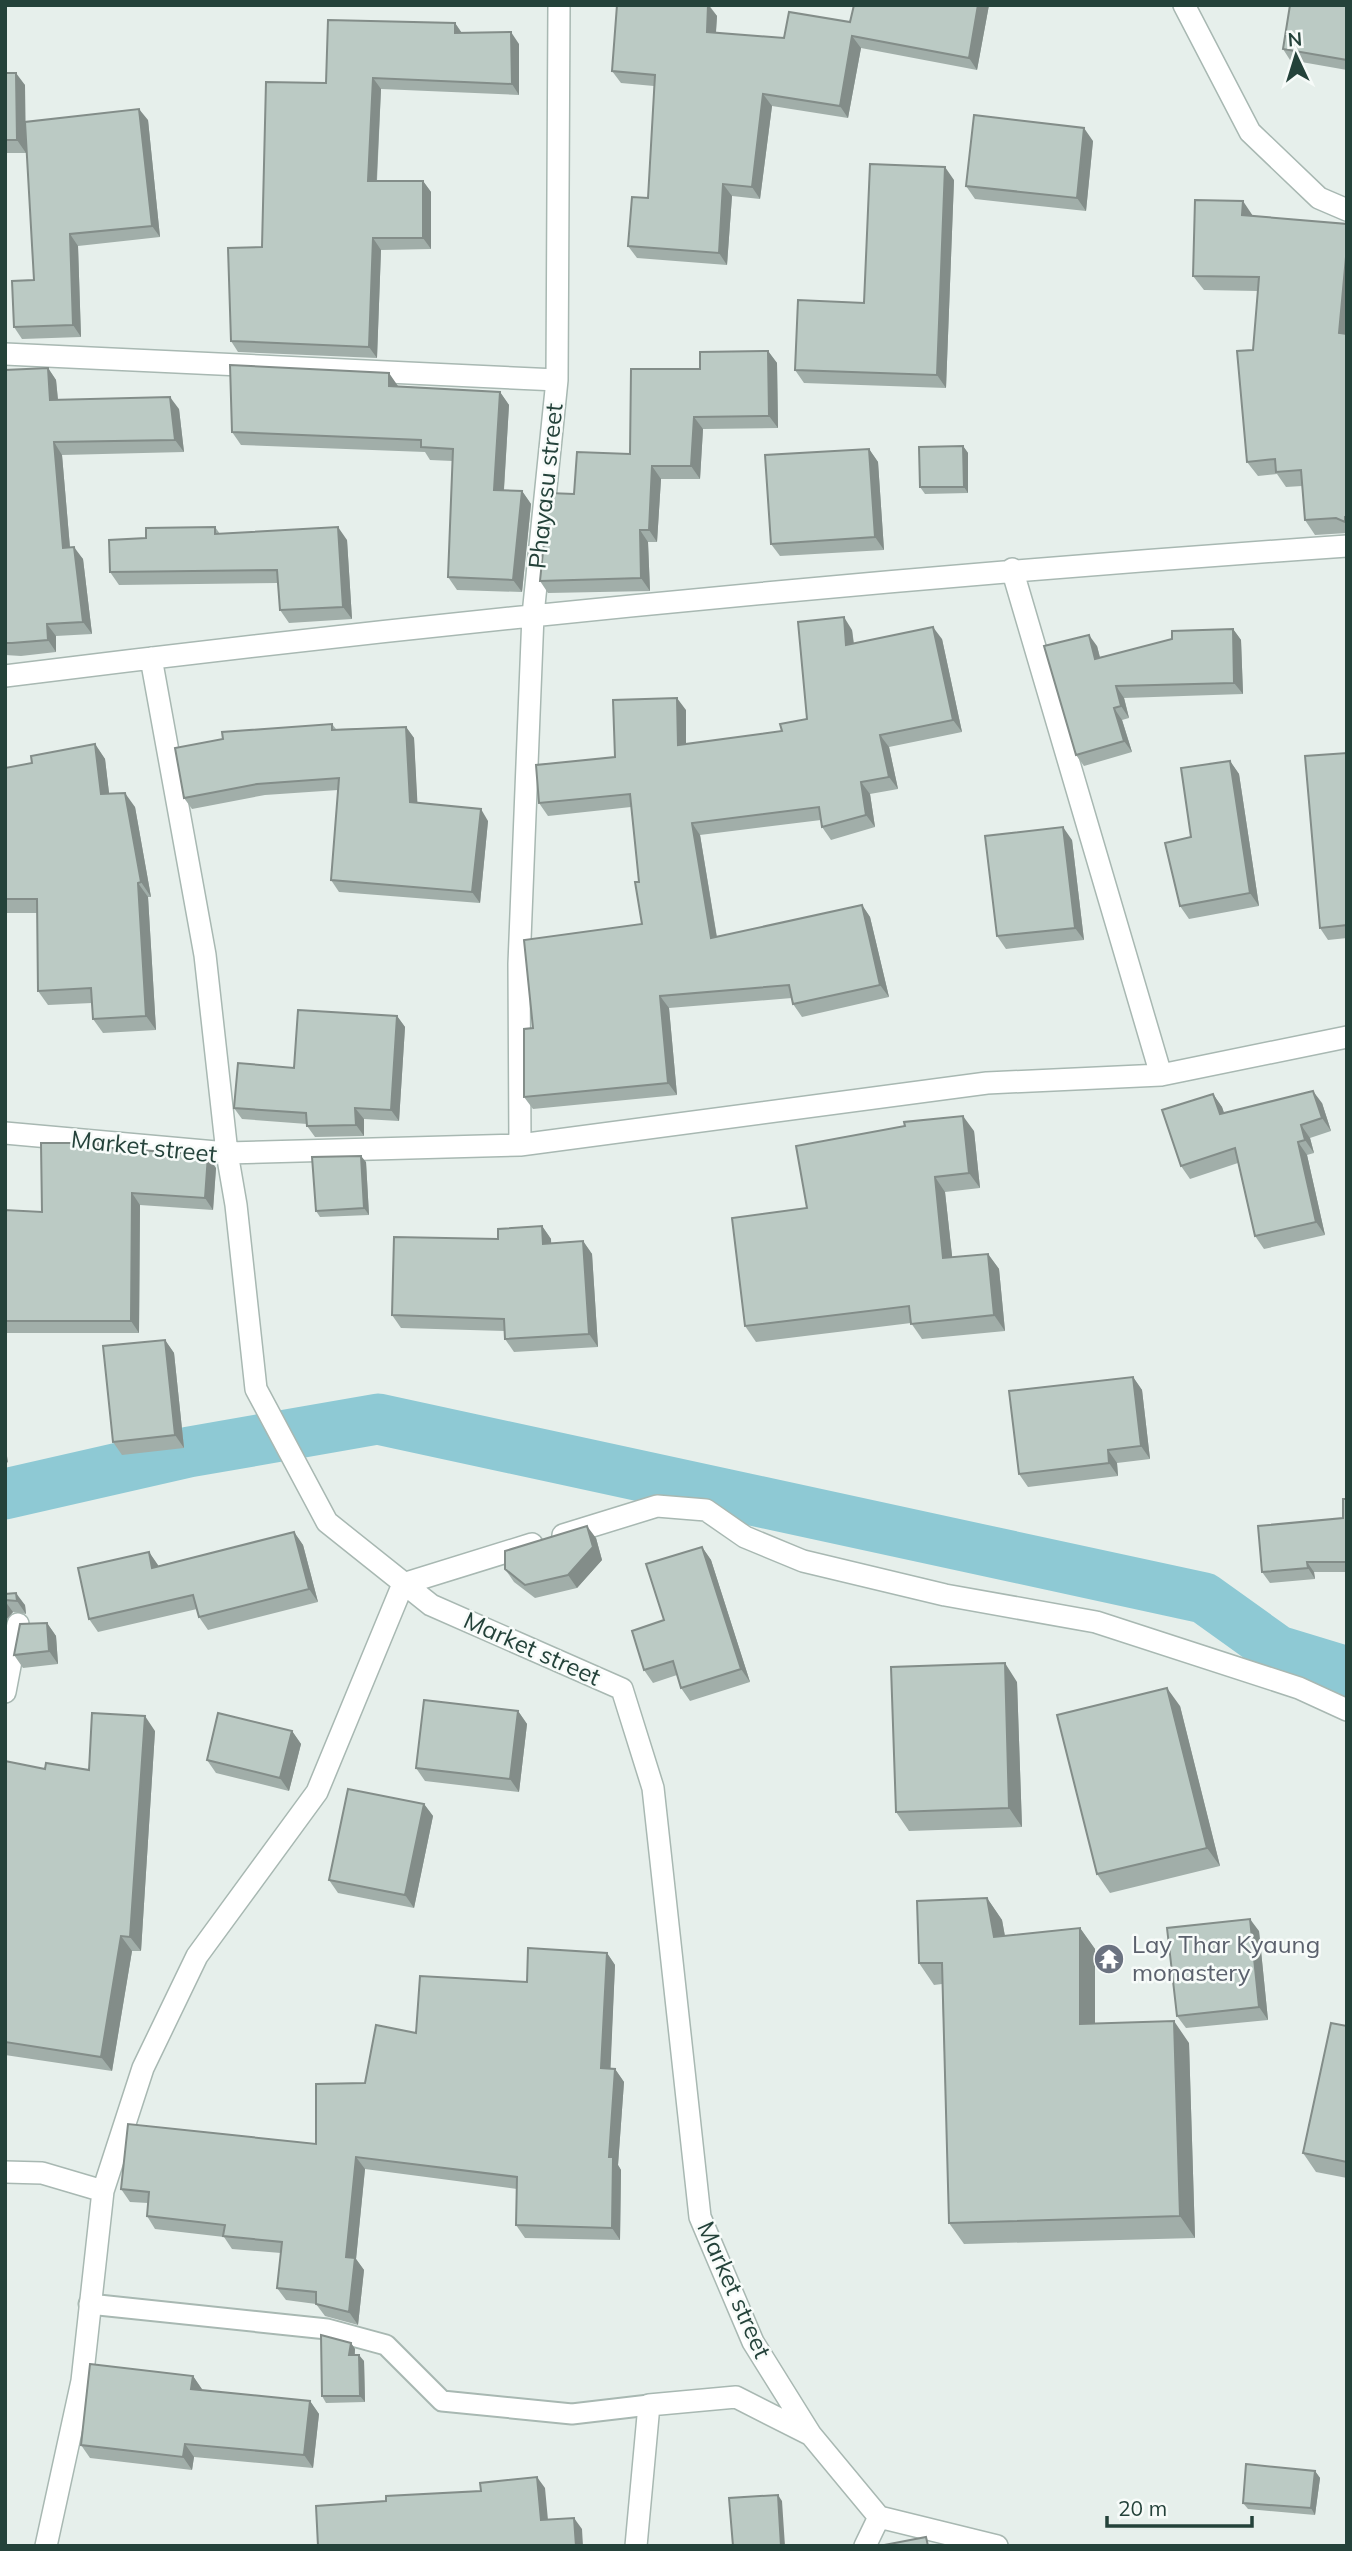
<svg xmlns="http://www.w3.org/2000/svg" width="1352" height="2551" font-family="Mulish,sans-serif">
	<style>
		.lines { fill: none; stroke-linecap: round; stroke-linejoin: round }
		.canal { stroke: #8ec9d4; stroke-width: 51 }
		.lane-casing { stroke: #a8b8b2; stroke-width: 23 }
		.street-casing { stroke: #a8b8b2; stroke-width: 24 }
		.lane { stroke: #fff; stroke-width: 19 }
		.street { stroke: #fff; stroke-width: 21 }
		.wall { fill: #a1aea9 }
		.shaded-wall { fill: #838d89 }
		.building { fill: #bbcac4; stroke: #838d89; stroke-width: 2 }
		.labels { text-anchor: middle; stroke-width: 5; stroke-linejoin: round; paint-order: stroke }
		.street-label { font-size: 24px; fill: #24423a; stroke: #f7fbf9 }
		.worship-label { font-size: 24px; fill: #5b616d; stroke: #f7fbf9; text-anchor: start }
	</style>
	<rect width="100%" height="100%" fill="#e6efeb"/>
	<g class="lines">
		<path class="canal" d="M5,1494L189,1452L378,1419L1204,1598L1278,1651L1347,1672"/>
		<g class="lane-casing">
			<path id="lane" d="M89,2304L327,2329L386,2345L442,2401L572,2414L649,2405"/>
		</g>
		<g class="street-casing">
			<path id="street" d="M1184,5L1250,132L1319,198L1347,210
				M5,354L557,380
				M1012,569L1161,1075
				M151,658L205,955L227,1153L520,1145L987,1083L1161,1075L1347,1037
				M5,676C451,620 898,577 1347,546
				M5,1133L227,1153L236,1205L256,1389L327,1522L431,1605L622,1689L653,1788L700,2217L753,2342L811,2435L879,2517L997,2546
				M520,1145L519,964L533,615L557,380L559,5
				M563,1535L657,1506L706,1510L745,1537L803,1561L945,1595L1096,1622L1299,1688L1347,1710
				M5,1692L18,1624
				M5,2172L42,2173L103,2191
				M46,2546L82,2381L103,2191L143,2068L197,1956L317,1792L403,1584L532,1544
				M636,2546L649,2405L736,2397L811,2435
				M865,2546L879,2517"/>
		</g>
		<use href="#lane" class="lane"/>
		<use href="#street" class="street"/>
	</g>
	<path class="wall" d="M41,5H68L43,7Z
		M617,5H709L717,16L716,33L784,38L850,22L989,5L977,70L861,48L848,118L772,106L760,199L732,196L727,265L637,258L628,246L648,198L654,86L621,83L612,71Z
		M1347,5V70L1290,60L1283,49Z
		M455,23L462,33L519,44V95L381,89L377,181H423L431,192V249L381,250L377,358L238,352L231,341L262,247L326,83Z
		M5,73L25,85V122L148,120L160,237L78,246L81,337L22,339L14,327L34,280L26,130V153H5Z
		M1093,141L1086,211L975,199L966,186Z
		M954,180L946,388L804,383L795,370L864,303Z
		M1253,216L1347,224V533L1315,535L1305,520L1302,486L1286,487L1277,474L1258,476L1247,462L1253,350L1258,291L1204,290L1193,276Z
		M768,351L777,363L778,428L703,429L700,479H661L657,542H648L650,591L548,593L540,581L574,494L630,454L700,369Z
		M48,368L56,380L58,399L179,409L184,452L62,455L70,547L83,559L92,634L56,636V652L21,656L5,655V370Z
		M398,386L500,392L509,405L504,490L522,491L531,504L522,592L457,590L448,577L453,461L430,460L425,452L241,445L232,432Z
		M963,446L968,453V493L925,494L920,487Z
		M869,449L878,462L884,550L780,556L771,544Z
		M215,527L220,534L347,540L352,619L289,623L280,610L278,583L119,585L110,572L146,538Z
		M1233,629L1241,640L1243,694L1124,698L1129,718L1122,720L1132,752L1084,766L1076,755L1097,646L1100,657Z
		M852,630L854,643L942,639L962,732L889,747L898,789L870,794L875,827L831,840L822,827L821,820L700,835L717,937L862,905L870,917L889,997L802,1017L793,1004L792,998L669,1008L677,1095L533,1109L524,1097L533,1028L642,924L639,882L631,807L548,816L539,803L615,757L686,710V744L782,731L807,719Z
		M332,724L336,729L406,727L414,738L417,803L488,821L480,903L339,892L331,880L338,790L265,795L192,809L184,798Z
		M95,744L105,759L109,794L135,807L151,897H148L156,1030L103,1033L93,1019L92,1003L48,1005L38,991L37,913H5V768L32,763Z
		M1347,753V938L1328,940L1320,928Z
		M1230,761L1239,774L1259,906L1189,919L1180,906L1191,837Z
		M1072,840L1084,940L1006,949L997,936Z
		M397,1016L405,1027L399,1121L364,1119V1136L315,1137L307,1126V1124L242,1119L234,1108L294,1068Z
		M1213,1094L1222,1107L1224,1113L1322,1103L1331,1131L1310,1138L1314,1153L1307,1155L1325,1235L1264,1249L1255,1236L1238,1163L1190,1179L1181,1166Z
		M974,1131L980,1188L945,1192L952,1257L988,1254L999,1269L1005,1331L922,1339L911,1323L756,1342L745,1326Z
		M101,1147L216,1168L213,1210L140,1205L139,1333H5V1210L42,1212Z
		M366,1162L369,1215L320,1217L316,1211Z
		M542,1226L551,1239V1243L583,1241L592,1254L598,1347L514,1352L505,1339V1331L401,1328L392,1315Z
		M165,1340L174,1353L184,1448L122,1455L113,1442Z
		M1133,1377L1142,1390L1150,1459L1117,1463L1118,1476L1028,1487L1019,1474Z
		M1347,1499V1572H1314L1315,1579L1270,1583L1262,1572L1343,1518Z
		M294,1532L303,1545L318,1602L208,1630L199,1617L197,1609L98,1632L89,1619L149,1552L158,1566Z
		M596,1538L602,1560L577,1588L535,1598L514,1582L505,1569Z
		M702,1547L711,1560L750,1682L690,1701L681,1688L677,1675L653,1683L644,1670L664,1620Z
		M5,1594L25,1605L26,1614L13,1612L5,1621Z
		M47,1623L56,1636L58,1664L23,1668L14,1655Z
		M1017,1682L1022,1827L909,1831L896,1812Z
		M1180,1706L1220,1866L1110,1893L1097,1874Z
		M518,1711L527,1724L519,1792L425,1781L416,1768Z
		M155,1731L141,1951H132L112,2071L5,2055V1761L45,1769L89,1770Z
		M292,1731L301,1744L289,1791L216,1773L207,1760Z
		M424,1804L433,1816L414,1908L338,1893L329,1880Z
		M987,1898L1002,1920L1005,1936L1080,1928L1095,1949V2024L1189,2043L1195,2238L964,2244L949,2223L942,1984L934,1985L919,1963Z
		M1259,1931L1268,2020L1186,2028L1177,2016Z
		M607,1953L615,1965L610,2069H615L624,2082L618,2165L621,2170L620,2240L525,2238L516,2225L517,2189L365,2169L356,2259L364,2270L358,2325L325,2316L316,2304L286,2300L277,2288L281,2253L232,2249L224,2237L155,2229L147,2216L148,2203L130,2202L121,2189L316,2144L365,2083L416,2033L527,1982Z
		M1347,2026V2178L1316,2172L1303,2153Z
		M351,2343L355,2349V2355L364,2361L365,2402L326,2403L322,2396Z
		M193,2376L202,2390L310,2401L319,2414L313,2468L194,2457L192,2470L90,2458L81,2445Z
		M1315,2471L1320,2478L1315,2515L1248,2509L1243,2503Z"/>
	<path class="shaded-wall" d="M708,5L717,16L715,44L707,32Z
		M978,5H989L977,70L969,58Z
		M455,23L463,35L455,33Z
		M511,32L519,44V95L512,84Z
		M852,36L861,48L848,118L840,106Z
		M16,73L25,85L26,153L17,140Z
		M373,78L381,89L376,192L368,181Z
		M763,94L772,106L760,199L752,187Z
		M139,109L148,120L160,237L152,226Z
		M1084,128L1093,141L1086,211L1077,198Z
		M945,167L954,180L946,388L937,375Z
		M423,181L431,192V249L423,238Z
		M723,184L732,196L727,265L719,253Z
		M1243,201L1253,216L1242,215Z
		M70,234L78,246L81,337L73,325Z
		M373,238L381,250L377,358L369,347Z
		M1347,246V344L1339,333Z
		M768,351L777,363L778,428L769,416Z
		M48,368L56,380L59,412L50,400Z
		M389,373L398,386V399L389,386Z
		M500,392L509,405L503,503L494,490Z
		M170,397L179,409L184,452L175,440Z
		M694,417L703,429L700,479L691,466Z
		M54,442L62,455L71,560L63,548Z
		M963,446L968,453V493L964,487Z
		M869,449L878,462L884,550L875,537Z
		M652,466L661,479L657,542L649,530Z
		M522,491L531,504L522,592L513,580Z
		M338,527L347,540L352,619L343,607Z
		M640,530L648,542L650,591L641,578Z
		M74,547L83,559L92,634L83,622Z
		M844,617L852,630L855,657L846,645Z
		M47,624L56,636V652L48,640Z
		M933,627L942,639L962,732L953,720Z
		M1233,629L1241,640L1243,694L1234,683Z
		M1089,635L1097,646L1103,670L1095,659Z
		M1116,686L1124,698L1129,718L1121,706Z
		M677,698L686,710V757L678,745Z
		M1114,708L1122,720L1132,752L1124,741Z
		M406,727L414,738L418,813L410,802Z
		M880,735L889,747L898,789L889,777Z
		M95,744L105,759L111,809L101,794Z
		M1230,761L1239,774L1259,906L1250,893Z
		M861,782L870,794L875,827L866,815Z
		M125,793L135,807L151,897L141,882Z
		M481,809L488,821L480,903L472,892Z
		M692,823L700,835L719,951L711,938Z
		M1063,827L1072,840L1084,940L1075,928Z
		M138,883L148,897L156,1030L146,1016Z
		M862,905L870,917L889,997L880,985Z
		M660,996L669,1008L677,1095L668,1083Z
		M397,1016L405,1027L399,1121L391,1110Z
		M1313,1091L1322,1103L1331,1131L1322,1118Z
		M1213,1094L1222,1107L1229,1127L1220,1114Z
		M355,1108L364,1119V1136L356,1125Z
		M963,1116L974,1131L980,1188L969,1173Z
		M1301,1125L1310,1138L1314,1153L1305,1140Z
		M1298,1142L1307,1155L1325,1235L1316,1222Z
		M208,1155L216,1168L213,1210L205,1198Z
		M361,1156L366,1162L369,1215L364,1208Z
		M935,1177L945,1192L954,1273L943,1258Z
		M132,1193L140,1205L139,1333L131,1321Z
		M542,1226L551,1239L552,1257L543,1244Z
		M583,1241L592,1254L598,1347L589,1334Z
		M988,1254L999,1269L1005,1331L994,1315Z
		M165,1340L174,1353L184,1448L175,1435Z
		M1133,1377L1142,1390L1150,1459L1141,1446Z
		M5,1442L8,1463L5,1459Z
		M1108,1450L1117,1463L1118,1476L1109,1463Z
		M587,1526L596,1538L602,1560L577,1588L568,1575Z
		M294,1532L303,1545L318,1602L309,1589Z
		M702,1547L711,1560L750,1682L741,1669Z
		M149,1552L158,1565L161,1581L152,1568Z
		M1307,1562L1314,1572L1315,1579L1308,1568Z
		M16,1593L25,1605L26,1614L17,1601Z
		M5,1601L13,1612L5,1621Z
		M47,1623L56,1636L58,1664L49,1651Z
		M1005,1663L1017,1682L1022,1827L1009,1808Z
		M1167,1688L1180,1706L1220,1866L1207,1848Z
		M518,1711L527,1724L519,1792L510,1779Z
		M145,1716L155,1731L141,1951L130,1937Z
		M292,1731L301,1744L289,1791L280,1778Z
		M424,1804L433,1816L414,1908L405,1895Z
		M987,1898L1002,1920L1009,1959L994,1937Z
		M1250,1919L1259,1931L1268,2020L1259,2007Z
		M1080,1928L1095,1949V2046L1080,2024Z
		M121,1936L132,1951L112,2071L101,2057Z
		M607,1953L615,1965L610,2081L601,2068Z
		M1174,2021L1189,2043L1195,2238L1180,2216Z
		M615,2069L624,2082L618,2165L621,2170L620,2240L612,2228L609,2157Z
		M356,2157L365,2169L356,2259L364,2270L358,2325L349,2312L346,2257Z
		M351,2343L355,2349L354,2361L349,2355Z
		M359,2355L364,2361L365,2402L360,2396Z
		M193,2376L202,2389L200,2401L191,2389Z
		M310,2401L319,2414L313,2468L304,2455Z
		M185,2444L194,2457L192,2470L183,2457Z
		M1315,2471L1320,2478L1315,2515L1311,2508Z
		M537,2477L545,2488L549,2531L541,2520Z
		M778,2495L782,2501L785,2546H781Z
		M574,2518L582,2529L583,2546H576Z"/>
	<path class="building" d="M617,5H708L707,32L784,38L789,12L850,22L854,5H978L969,58L852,36L840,106L763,94L752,187L723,184L719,253L628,246L632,197L648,198L655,75L612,71Z
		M1290,5H1347V60L1283,49Z
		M328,20L455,23V33L511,32L512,84L373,78L368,181H423V238H373L369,347L231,341L228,248L262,247L266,82L326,83Z
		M5,73H16L17,140H5Z
		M139,109L152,226L70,234L73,325L14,327L12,281L34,280L25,122Z
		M974,115L1084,128L1077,198L966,186Z
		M870,164L945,167L937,375L795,370L798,300L864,303Z
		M1195,200L1243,201L1242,215L1347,224V246L1339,333L1347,334V517H1345V522L1336,518L1305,520L1301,470L1276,472L1275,459L1247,462L1237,351L1253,350L1259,277L1193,276Z
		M768,351L769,416L694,417L691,466H652L649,530H640L641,578L540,581L549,493L574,494L577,452L630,454L631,369H700V352Z
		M230,365L389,373V386L500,392L494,490L522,491L513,580L448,577L453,449L421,447V440L232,432Z
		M48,368L50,400L170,397L175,440L54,442L63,548L74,547L83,622L47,624L48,640L12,643H5V370Z
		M963,446L964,487H920L919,447Z
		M869,449L875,537L771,544L765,455Z
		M215,527V534L338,527L343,607L280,610L277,570L110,572L109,540L146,538V528Z
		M844,617L846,645L933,627L953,720L880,735L889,777L861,782L866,815L822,827L819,807L692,823L711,938L862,905L880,985L793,1004L789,985L660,996L668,1083L524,1097V1029L533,1028L524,940L642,924L635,882H639L630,794L539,803L536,765L615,757L613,700L677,698L678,745L782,731L780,724L807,719L798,622Z
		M1233,629L1234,683L1116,686L1121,706L1114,708L1124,741L1076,755L1044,646L1089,635L1095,659L1172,639V631Z
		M332,724V730L406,727L410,802L481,809L472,892L331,880L339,778L257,784L184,798L175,748L223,739L222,732Z
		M95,744L101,794L125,793L141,882L138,883L146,1016L93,1019L91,988L38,991L37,899H5V768L32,763L31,756Z
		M1347,753V925L1320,928L1305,756Z
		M1230,761L1250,893L1180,906L1165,843L1191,837L1181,768Z
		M1063,827L1075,928L997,936L985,836Z
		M298,1010L397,1016L391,1110L355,1108L356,1125L307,1126L306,1113L234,1108L238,1063L294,1068Z
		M1313,1091L1322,1118L1301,1125L1305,1140L1298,1142L1316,1222L1255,1236L1235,1148L1181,1166L1162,1110L1213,1094L1220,1114Z
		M963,1116L969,1173L935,1177L943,1258L988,1254L994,1315L911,1324L909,1306L745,1326L732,1218L807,1208L796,1146L905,1126L904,1122Z
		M41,1143H98V1147L208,1155L205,1198L132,1193L131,1321H5V1210L42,1212Z
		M361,1156L364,1208L316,1211L312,1157Z
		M542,1226L543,1244L583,1241L589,1334L505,1339L504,1319L392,1315L394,1237L498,1239V1229Z
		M165,1340L175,1435L113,1442L103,1346Z
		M1133,1377L1141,1446L1108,1450L1109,1463L1019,1474L1009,1391Z
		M1343,1499H1347V1562H1307L1308,1568L1262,1572L1258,1526L1343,1518Z
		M587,1526L593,1547L568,1575L525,1585L505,1569V1551Z
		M294,1532L309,1589L199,1617L193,1595L89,1619L78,1568L149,1552L152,1568Z
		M702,1547L741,1669L681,1688L673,1661L644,1670L632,1631L664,1620L646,1564Z
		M16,1593L17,1601L5,1600V1594Z
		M47,1623L49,1651L14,1655L20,1624Z
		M1005,1663L1009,1808L896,1812L891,1667Z
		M1167,1688L1207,1848L1097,1874L1057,1715Z
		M424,1700L518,1711L510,1779L416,1768Z
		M92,1713L145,1716L130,1937L121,1936L101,2057L5,2042V1761L45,1769L46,1763L89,1770Z
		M218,1713L292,1731L280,1778L207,1760Z
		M348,1789L424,1804L405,1895L329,1880Z
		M987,1898L994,1937L1080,1928V2024L1174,2021L1180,2216L949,2223L942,1963H919L917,1901Z
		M1250,1919L1259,2007L1177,2016L1167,1928Z
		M528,1948L607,1953L601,2068L615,2069L609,2157H613L612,2228L516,2225L517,2177L356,2157L346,2257L355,2258L349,2312L316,2304V2292L277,2288L282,2242L223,2236L225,2225L147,2216L149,2192L121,2189L128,2124L316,2144V2084L365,2083L376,2025L416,2033L420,1976L527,1982Z
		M1331,2023L1347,2026V2162L1303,2153Z
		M321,2335L351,2343L349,2355H359L360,2396H322Z
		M90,2364L193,2376L191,2389L310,2401L304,2455L185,2444L183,2457L81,2445Z
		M1246,2464L1315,2471L1311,2508L1243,2503Z
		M537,2477L541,2520L574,2518L576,2546H318L316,2506L386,2501V2496L481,2491L480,2483Z
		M778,2495L781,2546H733L729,2498Z
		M926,2537L928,2546H879Z"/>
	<defs>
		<g id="temple-disc" transform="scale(1.575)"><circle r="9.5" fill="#6b7280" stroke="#f7fbf9"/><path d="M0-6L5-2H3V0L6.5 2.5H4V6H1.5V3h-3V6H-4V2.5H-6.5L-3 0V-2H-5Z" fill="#fff"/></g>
	</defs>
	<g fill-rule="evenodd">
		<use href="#temple-disc" x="1109" y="1959"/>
	</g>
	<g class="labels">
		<g class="street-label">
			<text transform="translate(546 486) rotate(-84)" y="8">Phayasu street</text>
			<text transform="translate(144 1147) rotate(6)" y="8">Market street</text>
			<text transform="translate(532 1649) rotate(24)" y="8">Market street</text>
			<text transform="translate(734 2290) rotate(66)" y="8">Market street</text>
		</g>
		<g class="worship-label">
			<text x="1132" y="1953">Lay Thar Kyaung<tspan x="1132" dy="28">monastery</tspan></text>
		</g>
	</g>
	<rect width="1352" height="2551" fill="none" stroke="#24423a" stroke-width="14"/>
	<g transform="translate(1296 56) rotate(356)" stroke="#f7fbf9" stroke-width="5" paint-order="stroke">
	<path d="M0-5L12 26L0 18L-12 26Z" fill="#24423a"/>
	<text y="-10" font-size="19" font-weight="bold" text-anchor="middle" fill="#24423a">N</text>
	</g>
	<path d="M1107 2516v10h145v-10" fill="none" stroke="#24423a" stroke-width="3.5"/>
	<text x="1118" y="2516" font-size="21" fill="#24423a" stroke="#f7fbf9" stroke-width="5" paint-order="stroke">20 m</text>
</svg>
